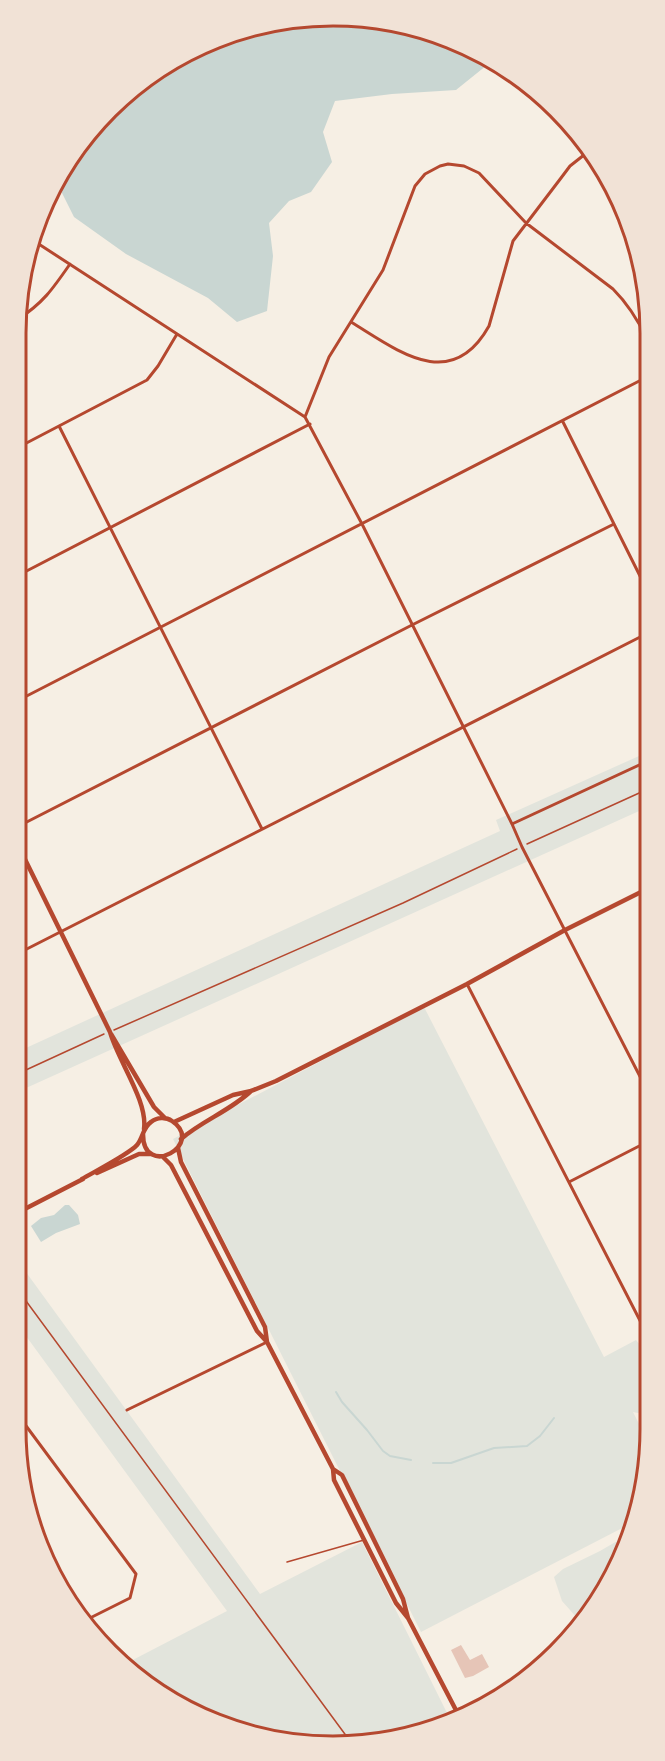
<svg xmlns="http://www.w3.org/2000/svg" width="665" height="1761" font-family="Ubuntu,sans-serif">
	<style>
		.green { fill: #e2e4dc }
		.water { fill: #c9d6d2 }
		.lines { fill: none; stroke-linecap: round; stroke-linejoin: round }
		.stream { stroke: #c9d6d2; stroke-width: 2 }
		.building { fill: #e6c5b7 }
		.path { stroke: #b5482f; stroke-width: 1.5 }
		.service { stroke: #b5482f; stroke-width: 1.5 }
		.minor { stroke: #b5482f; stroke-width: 3 }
		.tertiary { stroke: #b5482f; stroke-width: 4.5 }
		.rim { fill: none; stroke: #b5482f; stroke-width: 3 }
	</style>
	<rect width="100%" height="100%" fill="#f6efe4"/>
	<path class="green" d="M648,752V807L15,1093V1053L500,831L496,820Z
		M424,1007L604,1357L636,1340L650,1357V1407L638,1413L633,1412L648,1442L639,1511L588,1615L578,1619L562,1601L554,1577L563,1569L600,1551L624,1537L630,1524L421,1632L173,1139Z
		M15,1257L260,1594L362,1542L449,1717L395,1740L291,1743L174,1704L125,1664L227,1611L15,1321Z"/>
	<path class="water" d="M291,18L415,26L492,61L456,90L392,94L335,101L323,132L332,162L311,192L289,201L269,223L273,256L267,311L237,322L208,298L126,254L74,217L58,185L81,139L174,57Z
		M65,1205H69L78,1215L80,1224L56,1233L41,1242L31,1226L41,1218L54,1215Z"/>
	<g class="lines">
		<path class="stream" d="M336,1392L342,1402L367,1430L383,1451L390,1456L411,1460
			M433,1463H451L494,1448L527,1446L540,1436L554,1418"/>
	</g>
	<path class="building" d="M461,1645L470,1660L482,1654L489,1667L473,1676L465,1678L451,1650Z"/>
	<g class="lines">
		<path class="path" d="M527,844L648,789
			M114,1030L403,903L517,849
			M15,1075L104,1034
			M15,1286L350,1741"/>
		<path class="service" d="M287,1562L364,1540"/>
		<path class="minor" d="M31,239L305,417L362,524L512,824L522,847L649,1094
			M17,320C43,303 52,290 70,264
			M351,322C397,350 451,394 489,326L513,241L561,178L570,166L589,151
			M305,417L329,357L383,270L415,186L425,174L440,166L448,164L464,166L479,173L526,223L613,289C628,304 638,320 647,339
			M563,422L648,592
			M59,426L262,829
			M15,449L147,380L158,366L177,334
			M15,577L310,424
			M15,702L647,377
			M512,824L648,761
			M15,828L412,625L614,524
			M15,955L648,633
			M467,984L650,1340
			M569,1182L649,1141
			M645,1398L650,1396
			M127,1410L267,1342
			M15,1411L136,1574L130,1598L84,1621"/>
		<path class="tertiary" d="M15,839L110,1032C118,1061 148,1101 144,1129
			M111,1034L154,1107L165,1118
			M174,1122L233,1095L251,1091L276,1081L467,984L565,930L649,888
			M181,1139C203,1120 230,1111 251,1091
			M178,1148L181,1162L265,1327L267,1342
			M163,1157L171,1165L257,1331L267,1342L333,1469L342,1475L403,1599L408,1618
			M97,1173L139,1154H150
			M82,1179C94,1172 129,1154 137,1145C143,1138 143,1127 151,1122C157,1117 166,1117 172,1121C206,1144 143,1180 143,1134
			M15,1214L83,1179
			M333,1469L334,1480L396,1603L408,1618L458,1714"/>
	</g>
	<path d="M0 0H665V1761H0ZM333 26H333A307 307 0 0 1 640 333V1429A307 307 0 0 1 333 1736H333A307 307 0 0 1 26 1429V333A307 307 0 0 1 333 26Z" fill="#f1e2d6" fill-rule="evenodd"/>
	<path class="rim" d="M333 26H333A307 307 0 0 1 640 333V1429A307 307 0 0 1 333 1736H333A307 307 0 0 1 26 1429V333A307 307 0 0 1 333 26Z"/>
</svg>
